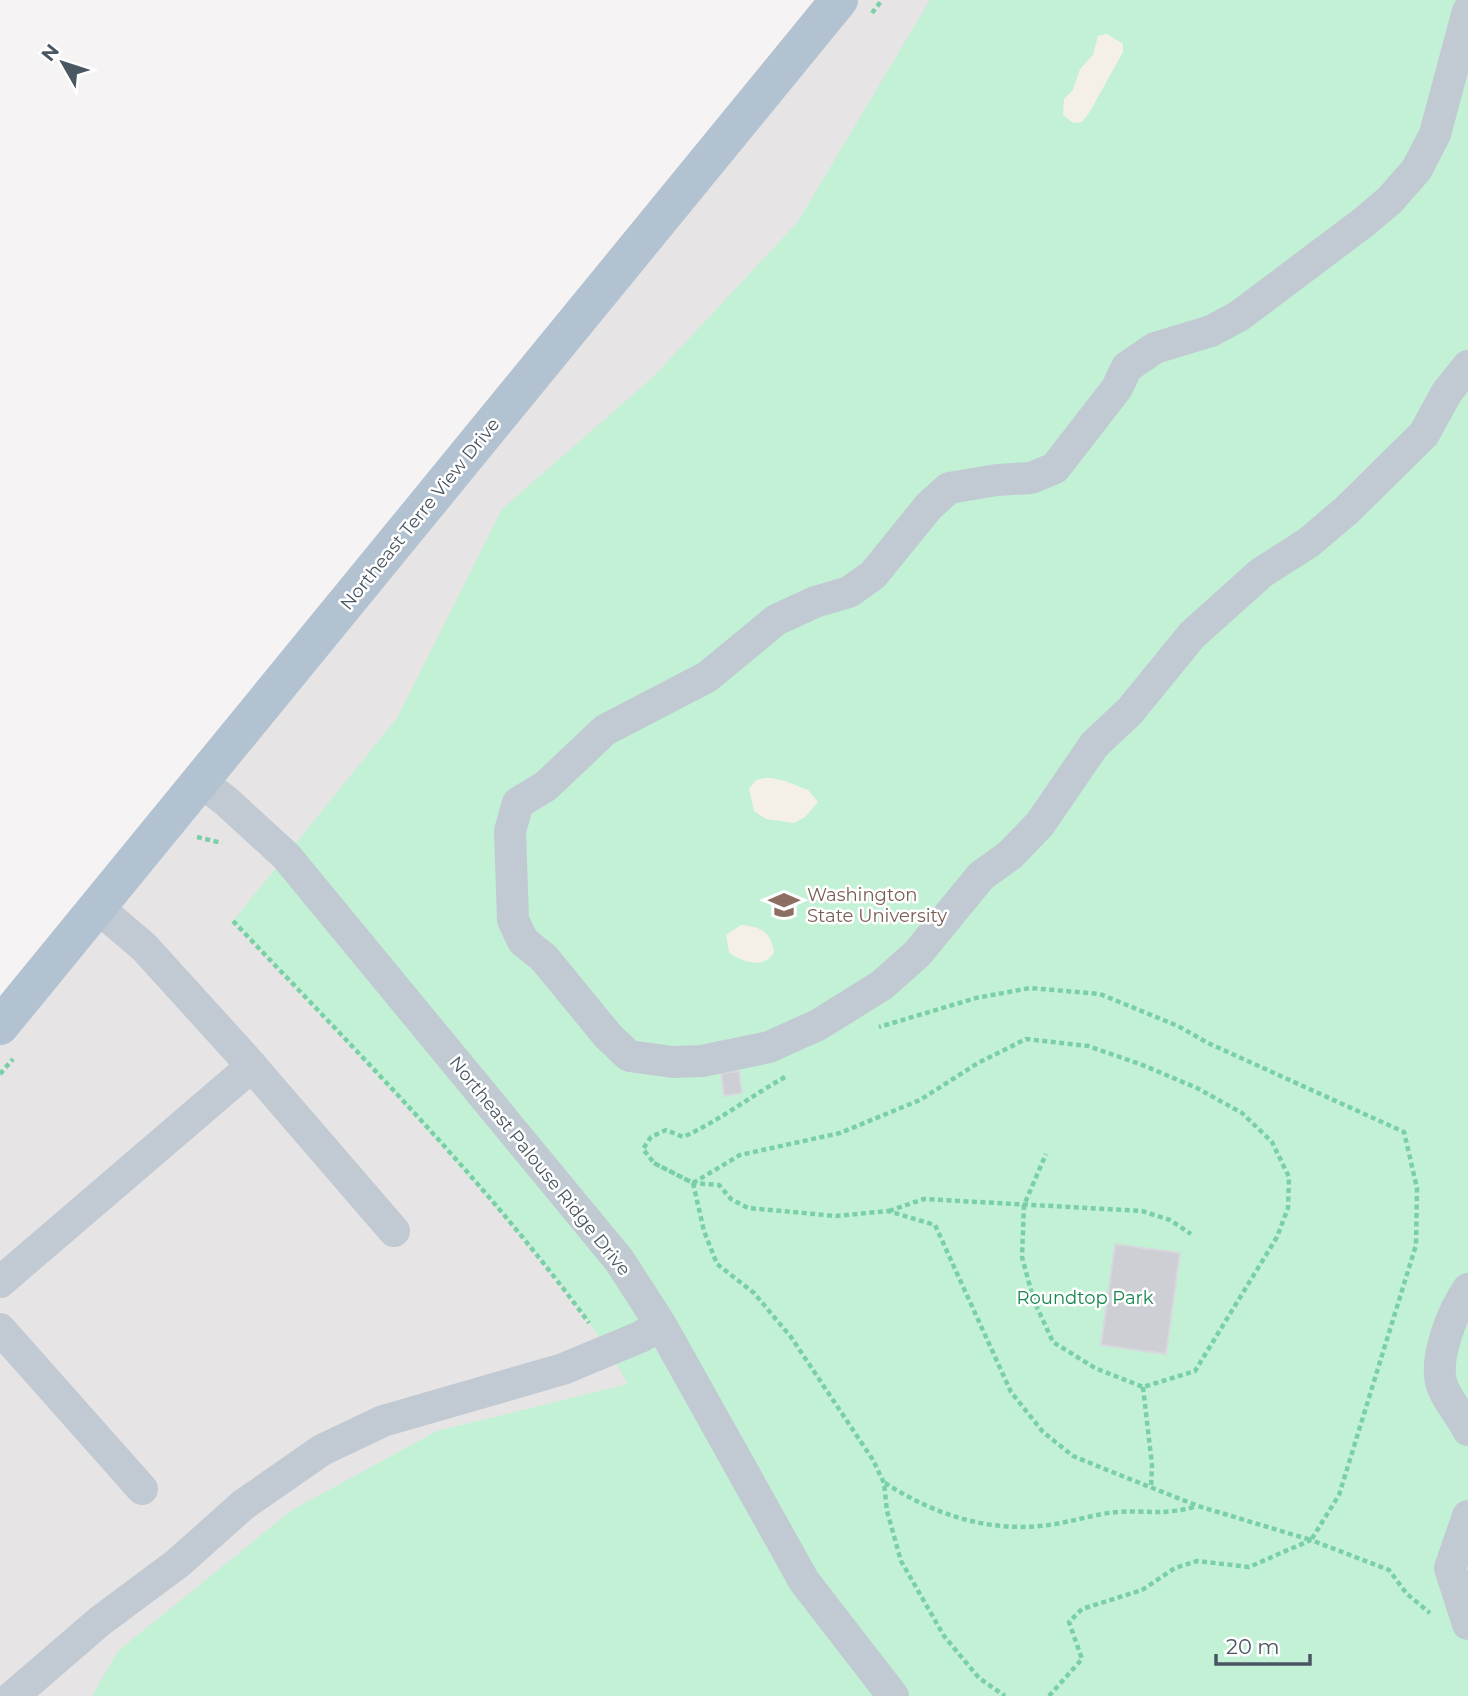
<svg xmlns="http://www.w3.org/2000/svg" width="1468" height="1696" font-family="Montserrat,sans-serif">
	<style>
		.education { fill: #e6e4e5 }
		.green { fill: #c3f1d5 }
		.sand { fill: #f5f0e5 }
		.building { fill: #cdcfd5; stroke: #d7d9de; stroke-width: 2 }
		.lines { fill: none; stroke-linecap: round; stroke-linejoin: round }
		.path { stroke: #7ad0a6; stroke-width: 4.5; stroke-dasharray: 5 3.5; stroke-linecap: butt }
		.minor { stroke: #c1cad2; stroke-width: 32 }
		.major { stroke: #b3c2d1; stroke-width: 38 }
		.labels { text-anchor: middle; stroke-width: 5; stroke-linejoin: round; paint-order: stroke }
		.street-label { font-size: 18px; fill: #4a5661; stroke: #fff }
		.education-label { font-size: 18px; fill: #785e54; stroke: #fff; text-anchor: start }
		.park-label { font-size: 18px; fill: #17864f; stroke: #fff }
	</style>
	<rect width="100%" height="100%" fill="#f5f3f3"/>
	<path class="education" d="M841,0H1468V1696H0V1028Z"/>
	<path class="green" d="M930,0H1468V1696H92L118,1651L292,1510L437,1431L628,1384C587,1310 530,1246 474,1182C396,1093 315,1007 233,921L397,718L502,509L653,377L797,223Z"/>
	<path class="sand" d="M1107,34L1123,44V52L1089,113L1082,122L1073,123L1063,115L1064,99L1073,90L1080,69L1093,55L1098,36Z
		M765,778C779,777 795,785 808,790L818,802L805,817L794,823L766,819L754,811L749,789L756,780Z
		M741,925C760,926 771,932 774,952C765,969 742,963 729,952L726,935Z"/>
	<path class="building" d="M739,1071L742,1093L724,1096L721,1073Z
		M1115,1244L1180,1253L1166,1354L1101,1345Z"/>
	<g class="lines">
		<path class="path" d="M872,13L882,0
			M197,837L222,843
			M233,921C356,1051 484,1179 589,1323
			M0,1074L13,1059
			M785,1077C751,1096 719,1121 683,1137L666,1130L651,1137L643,1149L654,1163L693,1183L704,1231L717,1264L754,1293L791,1337L873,1460L884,1483L887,1511L901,1561L944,1636L979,1678L1005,1696
			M654,1163L693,1183L719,1185L731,1199L748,1208L836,1216L888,1211L935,1225L1011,1392L1043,1432L1073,1456L1112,1472L1198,1506L1311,1540L1339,1495L1416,1245L1417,1188L1404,1132L1208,1043L1178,1026L1100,994L1030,988L976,998L879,1027
			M693,1183L740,1155L840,1133L920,1100L978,1063L1026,1039L1088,1046L1140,1064L1197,1088L1242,1113L1272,1142L1289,1177L1288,1208L1277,1237L1195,1371L1143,1387L1095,1368L1053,1342L1034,1301L1022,1257L1024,1205L1046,1154
			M889,1211L924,1199L1142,1211L1170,1220L1191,1234
			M1143,1387L1152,1465L1151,1487
			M885,1483C935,1515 989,1533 1049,1525C1071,1522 1095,1514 1117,1512C1150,1510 1164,1516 1197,1506
			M1049,1696L1082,1659L1069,1622L1082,1609L1142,1590L1175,1568L1197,1561L1249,1567L1311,1540L1389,1570L1407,1594L1430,1613"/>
		<path class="minor" d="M1468,11L1435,134L1417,169L1390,200L1364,222L1239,316L1211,331L1155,348L1127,367L1117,388L1055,468L1031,478L997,480L949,488L929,506L873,575L849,592L815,602L776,620L707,677L605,730L546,786L518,803L510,831L513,920L523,941L544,958L608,1036L629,1056L673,1062L702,1061L769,1047L818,1025L882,985L917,954L981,876L1010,855L1040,824L1094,745L1130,711L1192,635L1261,573L1308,543L1347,510L1424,434L1447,392L1468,366
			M201,782L226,801L286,856L619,1260L661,1325L804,1581L893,1696
			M97,907L144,947L243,1056L394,1231
			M0,1282L252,1066
			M1468,1289C1453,1311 1435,1355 1441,1382C1445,1398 1461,1415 1468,1430
			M0,1329L142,1489
			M1468,1516L1450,1568L1468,1624
			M13,1696L100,1621L178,1563L243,1505L322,1450L383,1421L563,1369L640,1337L661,1325"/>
		<path class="major" d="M0,1026L839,0"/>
	</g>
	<defs>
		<g id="university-bare" transform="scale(2.415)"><path d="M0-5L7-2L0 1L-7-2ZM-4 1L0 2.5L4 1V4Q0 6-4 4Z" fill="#8d6e63" stroke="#fff" stroke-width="2.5" paint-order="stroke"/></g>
	</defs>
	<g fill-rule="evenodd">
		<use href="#university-bare" x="784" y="905"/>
	</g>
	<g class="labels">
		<g class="street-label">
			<text transform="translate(420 514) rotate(-51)" y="6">Northeast Terre View Drive</text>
			<text transform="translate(540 1166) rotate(51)" y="6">Northeast Palouse Ridge Drive</text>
		</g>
		<g class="education-label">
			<text x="807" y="901">Washington<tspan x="807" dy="21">State University</tspan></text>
		</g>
		<g class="park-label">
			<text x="1085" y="1304">Roundtop Park</text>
		</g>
	</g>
	<g transform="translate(63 63) rotate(309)" stroke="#ffffff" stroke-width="5" paint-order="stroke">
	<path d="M0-5L12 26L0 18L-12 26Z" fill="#4a5661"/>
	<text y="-10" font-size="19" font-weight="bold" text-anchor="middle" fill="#4a5661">N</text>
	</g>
	<path d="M1216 1654v10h94v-10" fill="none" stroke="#4a5661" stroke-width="3.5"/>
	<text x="1226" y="1654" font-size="21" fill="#4a5661" stroke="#ffffff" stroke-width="5" paint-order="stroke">20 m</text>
</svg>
